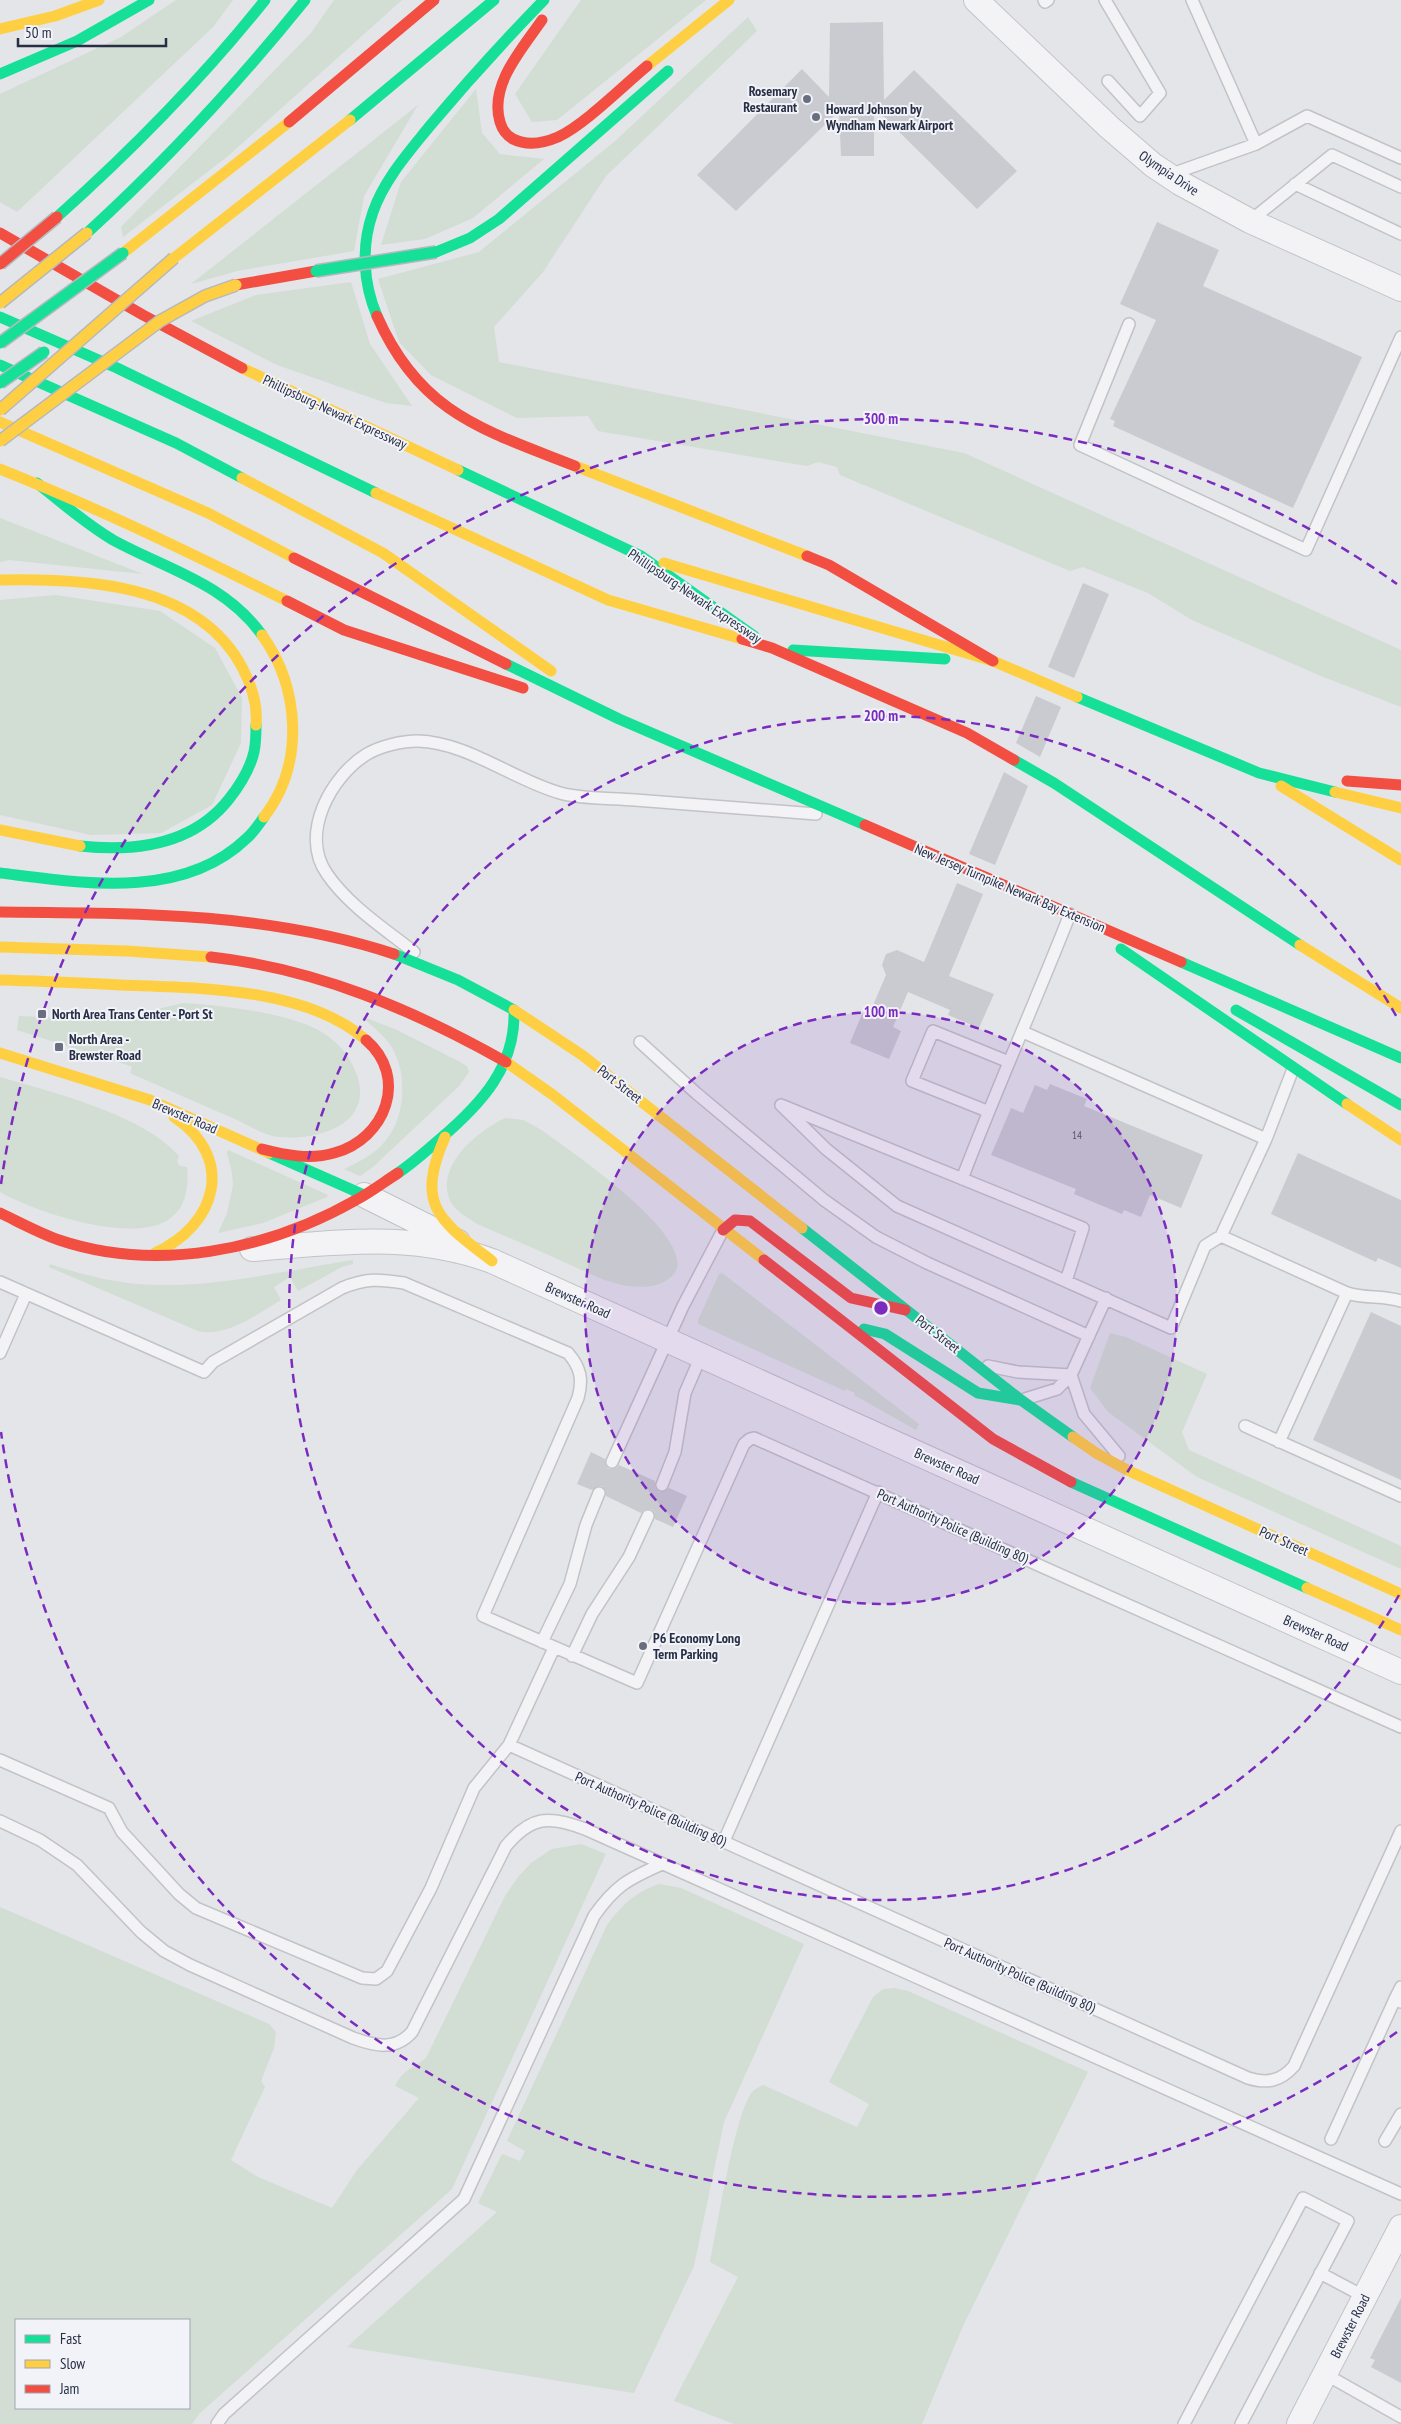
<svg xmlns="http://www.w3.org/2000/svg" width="1401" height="2424" font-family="'PT Sans Narrow',sans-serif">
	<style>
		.green { fill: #d2ddd3; fill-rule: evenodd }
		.building { fill: #c9cbd0 }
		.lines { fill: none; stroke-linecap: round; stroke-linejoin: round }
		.lane-casing { stroke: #c1c3c7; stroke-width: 14 }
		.street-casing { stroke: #c1c3c7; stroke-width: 26 }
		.lane { stroke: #f3f3f5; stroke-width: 11 }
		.street { stroke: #f3f3f5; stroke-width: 24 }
		.fast { stroke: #16e098; stroke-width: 11 }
		.slow { stroke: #ffcf43; stroke-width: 11 }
		.jam { stroke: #f24e42; stroke-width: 11 }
		.fast-bridge-casing { stroke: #b5b8be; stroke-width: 14; stroke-linecap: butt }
		.slow-bridge-casing { stroke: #b5b8be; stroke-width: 14; stroke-linecap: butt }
		.jam-bridge-casing { stroke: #b5b8be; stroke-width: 14; stroke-linecap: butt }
		.fast-bridge { stroke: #16e098; stroke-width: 11 }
		.slow-bridge { stroke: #ffcf43; stroke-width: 11 }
		.jam-bridge { stroke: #f24e42; stroke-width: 11 }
		.ring { fill: none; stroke: #7b2cbf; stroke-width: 2.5; stroke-dasharray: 9 6 }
		.poi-dot { fill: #696f7e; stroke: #f1f3f8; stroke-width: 2 }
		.labels { text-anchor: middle; stroke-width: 4; stroke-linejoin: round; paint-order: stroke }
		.number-label { font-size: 11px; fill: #525869 }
		.poi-label { font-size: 14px; font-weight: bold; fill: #282f45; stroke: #f1f3f8; text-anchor: start }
		.street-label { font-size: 14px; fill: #282f45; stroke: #f1f3f8 }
		.centre { fill: #7b2cbf; stroke: #f1f3f8; stroke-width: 2.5 }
		.ring-label { font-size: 15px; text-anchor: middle; font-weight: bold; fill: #7b2cbf; stroke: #f1f3f8; stroke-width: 4; stroke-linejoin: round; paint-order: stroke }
	</style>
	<rect width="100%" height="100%" fill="#e3e5e9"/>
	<path class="green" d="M176,0H233L213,27L17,212L0,202V94L121,37Z
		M334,0H402L228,156L123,237L121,227L311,33Z
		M581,0H706L557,120L532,122L515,94Z
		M748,17L757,31L606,176L543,272L494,327L499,362L964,453L1401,650V707L1321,676L1192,620L1148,593L1083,567L1070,571L840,475L837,467L818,462L807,466L598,431L588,416L517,418L431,375L399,342L378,279L479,252L614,142Z
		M476,89L482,133L500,154L544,159L473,218L425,239L381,245L401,182Z
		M418,105L364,196L354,251L237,271L191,284Z
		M351,282L370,344L412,406L386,403L277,365L191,321L256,295Z
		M0,518L143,574L9,560L0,562Z
		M56,595L160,611L215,648L242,698L241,743L212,805L161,833L91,835L0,815V600Z
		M183,1003C220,1005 289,1013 320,1031C334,1039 346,1051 353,1066C380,1120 324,1141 279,1137C265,1136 250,1126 237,1120C201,1104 165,1089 130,1073L132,1067L127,1065L17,1030L19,1016L129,1021L149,1017V1011Z
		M361,1016L397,1030L458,1061L467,1066L469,1072L459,1086L373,1167L360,1176L344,1169C357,1163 369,1157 380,1147C406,1122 410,1073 389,1043C381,1033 371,1025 361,1016Z
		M0,1077C52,1092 144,1115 179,1156L177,1162L180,1166L187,1167C189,1187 186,1210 166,1221C129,1243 35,1212 0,1192Z
		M505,1118L523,1120L540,1129C563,1146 710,1244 671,1277C659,1287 644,1288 628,1286C607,1283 587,1272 568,1264C538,1250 507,1237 477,1224C467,1217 453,1210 449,1198C437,1164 478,1131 505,1118Z
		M228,1150L328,1195L327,1197L263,1223L218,1233L227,1213L233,1185L232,1173L227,1153Z
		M353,1260V1264L342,1267L298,1291L290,1277L274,1287L281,1300C257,1314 226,1338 198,1331L49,1267L50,1264C86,1276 122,1285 159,1285C224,1286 289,1270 353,1260Z
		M722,1273L919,1424L916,1430L854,1395L855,1393L846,1389L845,1391L698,1324V1320L719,1274Z
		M1110,1333L1126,1337L1207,1374L1182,1432L1189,1450L1401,1546V1569L1197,1477L1108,1412L1090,1388Z
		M581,1844L606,1854L452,2189L200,2413L192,2424H0V1907L269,2024L276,2032L274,2048L261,2081L265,2087L231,2160L258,2177L332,2208L357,2170L419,2098L395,2086C405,2068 411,2070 426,2058L505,1896L518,1877L531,1863L552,1849ZM189,2320V2408H16V2320Z
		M659,1884L681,1888L804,1944L724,2122L694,2266L634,2393L347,2347L497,2212L478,2203L502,2154L520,2161L525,2151L507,2141L607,1925C623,1904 634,1893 659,1884Z
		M895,1988L908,1991L1088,2072L962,2328L922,2424H734L674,2401L738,2277L710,2262C717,2230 735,2110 753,2091C756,2088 760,2087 763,2085L857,2127L869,2104L829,2082L873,1997L883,1989Z"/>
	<path class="building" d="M883,22L884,100L914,70L1017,171L977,209L874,107V156H841L839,111L736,211L697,175L802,69L829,97L830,23Z
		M1157,222L1219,250L1203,286L1362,357L1293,508L1113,426L1115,421L1110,419L1156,320L1120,304Z
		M1083,583L1109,594L1074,678L1048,667Z
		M1036,696L1061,707L1040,757L1016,743Z
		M1004,772L1028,786L995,865L969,854Z
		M957,883L983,894L949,976L994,994L979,1028L948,1015L950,1010L908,992L893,1027L901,1031L889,1059L850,1043L862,1014L868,1017L886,975L882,965L886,954L897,950L924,962Z
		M1050,1084L1087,1099L1084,1106L1203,1155L1181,1208L1150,1195L1141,1217L1124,1210L1122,1214L1074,1194L1076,1189L991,1155L1011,1108L1023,1113L1035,1085L1047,1090Z
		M1298,1153L1401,1200V1268L1378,1258L1376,1262L1271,1214Z
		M1371,1312L1401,1326V1480L1313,1440Z
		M591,1452L605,1459L606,1466L609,1469L616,1468L619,1465L655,1481V1487L659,1492H664L669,1488L687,1496L673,1527L655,1519L654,1512L651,1509L644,1510L641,1513L606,1496V1492L602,1486H598L592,1490L577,1484Z
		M1401,2298V2383L1371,2367L1375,2360L1370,2358Z"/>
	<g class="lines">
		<g class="lane-casing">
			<path id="lane" d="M1044,0L1045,2L1048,0
				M1105,0L1160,93L1140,116L1108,81
				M1192,0L1256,144L1307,116L1401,158
				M1169,175L1256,144
				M1295,184L1401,234
				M1250,221L1332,155L1401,187
				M1129,324L1080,445L1306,550L1401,337
				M414,952C385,929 349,906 327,874C299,834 331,776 367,754C381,746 402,741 418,741C466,742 514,780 560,793C579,799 614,798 635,800C695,805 756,809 816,814
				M1023,1032L1266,1139L1293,1069
				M640,1042L696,1093L824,1200L876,1237L927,1263L1089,1336
				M987,1111L912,1081L933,1031L1009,1062
				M962,1179C996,1090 1035,1003 1070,914
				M1221,1236L1347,1293C1365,1299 1383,1295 1401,1301
				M1066,1281L1083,1228L781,1105L826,1149L897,1206L1171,1328L1205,1246L1221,1236L1266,1139
				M0,1282L204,1372L213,1362L342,1288C366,1278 379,1279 404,1283L568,1353C581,1368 583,1380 578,1398L483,1616L637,1683L744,1444L750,1439L754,1438L1401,1727
				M0,1353L26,1294
				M988,1366L1018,1372L1071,1375
				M1071,1375L1084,1414L1119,1456
				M1025,1399L1057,1389L1071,1375L1106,1298
				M1245,1426L1401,1496
				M1279,1442L1347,1293
				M612,1462L683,1306L723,1230
				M662,1485L675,1452L685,1393L701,1356
				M542,1642L570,1584L586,1525L599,1493
				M572,1656L592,1614L629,1557L648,1516
				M509,1745L1248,2078C1267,2084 1281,2081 1294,2066L1401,1831
				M0,1760L109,1808L122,1832L179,1894L196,1908L362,1978L376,1979L387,1971L431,1888L474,1788L509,1745L554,1648
				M0,1821L40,1840L77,1865L141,1932L164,1951L190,1965L353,2038C375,2046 395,2051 412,2032L506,1846C531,1816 549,1815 585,1829L1401,2194
				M724,1841L878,1492
				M1395,1999L1401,1987
				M1331,2139L1395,1999L1401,2002
				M1385,2141L1401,2114
				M1320,2273L1365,2297
				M1325,2374L1401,2417
				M217,2424L224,2414L464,2199L594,1916C615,1886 628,1879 662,1864
				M1184,2424L1303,2198L1348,2221L1241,2424"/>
		</g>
		<g class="street-casing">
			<path id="street" d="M976,0L1109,127L1153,165L1180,183L1250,221L1401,289
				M364,1195L458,1242
				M252,1249C337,1243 410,1231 492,1261L1401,1672
				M1299,2424L1401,2227"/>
		</g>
		<use href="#lane" class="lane"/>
		<use href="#street" class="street"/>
		<path class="fast" d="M0,74L77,41L149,0
			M350,120L494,0
			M57,217C132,150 202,79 265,0
			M87,233C166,161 238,83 305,0
			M436,252L470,238L499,219L668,71
			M377,316C363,283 361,246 373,212C384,180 408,153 429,127C466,83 504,41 544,0
			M0,317L117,368L376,493
			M0,365L176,443L242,478
			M458,470L641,556L754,636
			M37,483C62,503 86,524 113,540C166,569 225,583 262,635
			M793,650L945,659
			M506,664L619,719L865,825
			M1077,697L1259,773L1335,792
			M1014,760L1054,783L1300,945
			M80,846C135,852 193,845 229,799C240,785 250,769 254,752C256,743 256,734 256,725
			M0,873C81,883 182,901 247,838C254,832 259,824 264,817
			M1121,949L1347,1104
			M394,954L458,980L514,1010
			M1181,962L1401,1058
			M1236,1010L1401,1105
			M269,1153L364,1195
			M398,1173C413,1163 426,1151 440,1139C481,1104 516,1067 514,1010
			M802,1228L1021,1400L1073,1437
			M864,1329L885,1334L978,1393L1020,1400
			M1071,1482L1307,1588"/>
		<path class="slow" d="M0,29L55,16L99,0
			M647,66L729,0
			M123,253L289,122
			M174,258L350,120
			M242,368L458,470
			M0,422L208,513L294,558
			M575,466L807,556
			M0,469C98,508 193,554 287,601
			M242,478L383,553L551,671
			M376,493L608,600L742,639
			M664,563L993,661L1077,697
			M0,580C84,578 197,583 242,667C251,684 258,705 256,725
			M262,635C300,688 305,764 264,817
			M1281,786L1401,860
			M1335,792L1401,808
			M0,830L80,846
			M1300,945L1401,1008
			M0,947L127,951L211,957
			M0,980C41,981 81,983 122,985C197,988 306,987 366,1040
			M514,1010L582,1055L802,1228
			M0,1053L150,1100L269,1153
			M506,1062L553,1095L764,1260
			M1347,1104L1401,1140
			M445,1137C415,1206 439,1220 492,1261
			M155,1253C217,1225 236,1158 174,1117
			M1073,1437L1096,1453L1129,1471L1401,1594
			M1307,1588L1401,1630"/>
		<path class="jam" d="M542,20C522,49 489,85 500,122C502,129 507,136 513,139C527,146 544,143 558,137C584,125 623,86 647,66
			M289,122L434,0
			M0,233L143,315L242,368
			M236,285L316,271
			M377,316C420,414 484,430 575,466
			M807,556L829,565L993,661
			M294,558L506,664
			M287,601L344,630L523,688
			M742,639L772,648L967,733L1014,760
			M1347,781L1401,785
			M865,825L1181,962
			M0,912C132,913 267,912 394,954
			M211,957C317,969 414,1010 506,1062
			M262,1149C285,1155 310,1160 334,1153C386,1139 409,1077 366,1040
			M0,1213C19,1222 39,1233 59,1240C157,1273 268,1250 356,1200C371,1192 384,1182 398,1173
			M723,1230L735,1220L750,1221L851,1298L905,1310
			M764,1260L993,1439L1071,1482"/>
		<g class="fast-bridge-casing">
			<path id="fast-bridge" d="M316,271L436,252
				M0,343L123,253
				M0,383L44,352"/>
		</g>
		<g class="slow-bridge-casing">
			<path id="slow-bridge" d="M0,303L87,233
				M0,410L174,258
				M0,441L160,321L205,296L236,285"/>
		</g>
		<g class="jam-bridge-casing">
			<path id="jam-bridge" d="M0,264L57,217"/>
		</g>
		<use href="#fast-bridge" class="fast-bridge"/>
		<use href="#slow-bridge" class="slow-bridge"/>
		<use href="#jam-bridge" class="jam-bridge"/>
	</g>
	<circle cx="881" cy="1308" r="296" fill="#7b2cbf" fill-opacity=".12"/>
	<g class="ring">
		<circle cx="881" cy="1308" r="296"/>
		<path d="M1399 1595A592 592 0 1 1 1399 1021"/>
		<path d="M1397 2032A889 889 0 0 1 1 1432M1 1184A889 889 0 0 1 1397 584"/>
	</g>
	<g class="poi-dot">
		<circle cx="807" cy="99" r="5"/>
		<circle cx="816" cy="117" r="5"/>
		<rect x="37" y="1009" width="10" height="10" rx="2.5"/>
		<rect x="54" y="1042" width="10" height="10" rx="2.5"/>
		<circle cx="643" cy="1646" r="5"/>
	</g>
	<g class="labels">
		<g class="number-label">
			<text x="1077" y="1139">14</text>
		</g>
		<g class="poi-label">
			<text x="797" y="96" text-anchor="end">Rosemary<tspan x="797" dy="16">Restaurant</tspan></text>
			<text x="826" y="114">Howard Johnson by<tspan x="826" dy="16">Wyndham Newark Airport</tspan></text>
			<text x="52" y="1019">North Area Trans Center - Port St</text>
			<text x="69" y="1044">North Area -<tspan x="69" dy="16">Brewster Road</tspan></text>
			<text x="653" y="1643">P6 Economy Long<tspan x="653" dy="16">Term Parking</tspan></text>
		</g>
		<g class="street-label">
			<text transform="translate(1169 173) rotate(34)" y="5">Olympia Drive</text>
			<text transform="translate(335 412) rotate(25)" y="5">Phillipsburg-Newark Expressway</text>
			<text transform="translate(695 596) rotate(34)" y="5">Phillipsburg-Newark Expressway</text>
			<text transform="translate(1010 888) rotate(23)" y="5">New Jersey Turnpike Newark Bay Extension</text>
			<text transform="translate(620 1084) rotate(38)" y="5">Port Street</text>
			<text transform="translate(185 1116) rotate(23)" y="5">Brewster Road</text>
			<text transform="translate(578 1300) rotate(24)" y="5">Brewster Road</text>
			<text transform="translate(938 1334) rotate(38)" y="5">Port Street</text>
			<text transform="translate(947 1466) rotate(24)" y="5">Brewster Road</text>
			<text transform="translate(953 1526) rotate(24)" y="5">Port Authority Police (Building 80)</text>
			<text transform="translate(1284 1541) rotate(24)" y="5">Port Street</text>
			<text transform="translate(1316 1633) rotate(24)" y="5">Brewster Road</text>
			<text transform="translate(651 1809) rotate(24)" y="5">Port Authority Police (Building 80)</text>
			<text transform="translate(1020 1975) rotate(24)" y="5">Port Authority Police (Building 80)</text>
			<text transform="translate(1350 2326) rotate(-63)" y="5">Brewster Road</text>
		</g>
	</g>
	<circle cx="881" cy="1308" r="8" class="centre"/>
	<g class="ring-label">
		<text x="881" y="424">300 m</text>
		<text x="881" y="721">200 m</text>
		<text x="881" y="1017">100 m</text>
	</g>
	<rect x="15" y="2319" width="175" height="90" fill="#f1f3f8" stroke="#a1a5b0"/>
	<rect x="25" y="2335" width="25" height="8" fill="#16e098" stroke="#a1a5b0"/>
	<text x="60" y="2344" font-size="15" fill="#282f45">Fast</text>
	<rect x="25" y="2360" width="25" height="8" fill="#ffcf43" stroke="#a1a5b0"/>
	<text x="60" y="2369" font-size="15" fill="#282f45">Slow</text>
	<rect x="25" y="2385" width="25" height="8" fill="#f24e42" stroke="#a1a5b0"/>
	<text x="60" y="2394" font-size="15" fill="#282f45">Jam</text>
	<path d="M18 38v8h148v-8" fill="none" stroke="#282f45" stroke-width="2.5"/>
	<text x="25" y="38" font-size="15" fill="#282f45" stroke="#f1f3f8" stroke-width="4" paint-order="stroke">50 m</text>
</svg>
